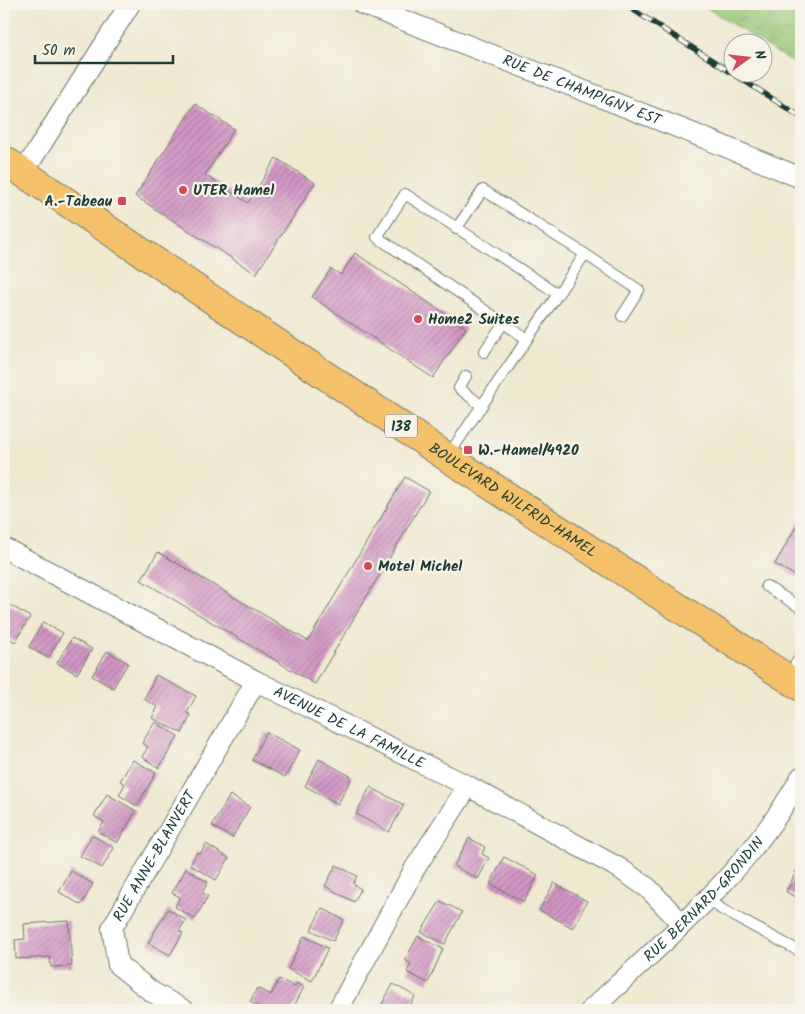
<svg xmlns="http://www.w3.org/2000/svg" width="805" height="1014" font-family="Kalam,sans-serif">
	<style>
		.grass { fill: url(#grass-tufts); stroke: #598154 }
		.building { fill: url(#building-hatch) }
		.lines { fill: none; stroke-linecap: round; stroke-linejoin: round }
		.service-casing { stroke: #68796b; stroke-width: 12 }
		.minor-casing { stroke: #68796b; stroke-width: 22 }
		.primary-casing { stroke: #68796b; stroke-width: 30 }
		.service { stroke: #fff; stroke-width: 10 }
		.minor { stroke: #fff; stroke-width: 20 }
		.primary { stroke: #f5c16b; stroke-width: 28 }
		.rail-casing { stroke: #1f3d34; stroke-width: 5.5 }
		.rail { stroke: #f7f3e8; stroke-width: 4; stroke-dasharray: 11; stroke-linecap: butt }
		.poi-dot { fill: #d1495b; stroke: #f7f3e8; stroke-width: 2 }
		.labels { text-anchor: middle; stroke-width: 4.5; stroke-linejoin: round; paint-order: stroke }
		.shield { fill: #f7f3e8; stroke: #60746a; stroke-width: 1 }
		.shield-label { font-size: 14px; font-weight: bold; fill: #1f3d34 }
		.street-label { font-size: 15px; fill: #1f3d34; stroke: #f7f3e8 }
		.poi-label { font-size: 15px; font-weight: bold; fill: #1f3d34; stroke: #f7f3e8; text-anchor: start }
	</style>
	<defs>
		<pattern id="grass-tufts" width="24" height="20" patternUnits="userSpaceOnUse" patternTransform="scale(1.25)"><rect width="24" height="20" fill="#93c575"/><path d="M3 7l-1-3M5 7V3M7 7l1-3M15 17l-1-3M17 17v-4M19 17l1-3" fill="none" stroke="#77a161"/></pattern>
		<pattern id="building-hatch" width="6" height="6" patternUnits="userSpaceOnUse" patternTransform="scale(1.25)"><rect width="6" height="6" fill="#d195c5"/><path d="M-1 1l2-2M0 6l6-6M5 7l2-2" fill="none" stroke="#a97ba1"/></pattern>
	</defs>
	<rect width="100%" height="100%" fill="#f7f3e8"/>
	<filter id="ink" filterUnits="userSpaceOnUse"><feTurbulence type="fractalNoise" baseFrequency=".02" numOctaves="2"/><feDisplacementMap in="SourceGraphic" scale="10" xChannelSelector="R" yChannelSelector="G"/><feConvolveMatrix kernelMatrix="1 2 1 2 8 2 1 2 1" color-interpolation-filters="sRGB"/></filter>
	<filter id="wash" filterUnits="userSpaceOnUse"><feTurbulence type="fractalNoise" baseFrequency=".0096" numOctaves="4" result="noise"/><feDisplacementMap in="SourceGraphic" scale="20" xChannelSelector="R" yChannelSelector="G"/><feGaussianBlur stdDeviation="1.12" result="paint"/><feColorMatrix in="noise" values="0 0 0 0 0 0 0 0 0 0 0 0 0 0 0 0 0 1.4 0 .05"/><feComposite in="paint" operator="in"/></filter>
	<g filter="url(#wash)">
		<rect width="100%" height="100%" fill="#efe9d0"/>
		<path class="grass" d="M701,4H801V68Z"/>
		<g id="blocks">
			<path class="building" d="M195,104L234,129L205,175L248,203L276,158L315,183L256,274L135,196Z
				M355,253L466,328L433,378L312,297L331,269L341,275Z
				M405,477L429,491L315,684L141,580L158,552L308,641Z
				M801,518V579L775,564Z
				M10,605L30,617L15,642L4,635V616Z
				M43,622L63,633L48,658L29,647Z
				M72,638L92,649L77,674L57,663Z
				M107,651L128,663L113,688L92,676Z
				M156,675L196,696L187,713L191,715L182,733L152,718L158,707L144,699Z
				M155,722L178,736L159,768L142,757L148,747L142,743Z
				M266,732L300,750L285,777L252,760Z
				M319,759L352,777L338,804L305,786Z
				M133,760L156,773L137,806L119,795L125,784L120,781Z
				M370,787L404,805L389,832L356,814Z
				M107,794L136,811L117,843L98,832L104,822L94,816Z
				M230,795L250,807L232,838L212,826Z
				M92,835L114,848L102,868L80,856Z
				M469,838L485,847L482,854L489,858L478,879L454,866Z
				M206,844L229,858L216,880L190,865L197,852L200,854Z
				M504,857L538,875L524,902L490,884Z
				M801,861V899L786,892Z
				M336,865L357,876L353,884L361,889L354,902L325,886Z
				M186,869L208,882L202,893L208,896L195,919L175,907L180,897L172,893Z
				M71,871L93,884L81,905L59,892Z
				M554,883L587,901L573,928L539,910Z
				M440,901L462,912L445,944L421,932Z
				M322,908L344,920L333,941L311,930Z
				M168,909L186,920L179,931L183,933L170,955L148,943Z
				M69,921L72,966L51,967L50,957L16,959L15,940L25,939L24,924Z
				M304,936L328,948L312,981L288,969Z
				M418,936L443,949L428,983L407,972L411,964L405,960Z
				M279,979L295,987L297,983L304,987L292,1010H266L250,1002L257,988L271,995Z
				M393,984L415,996L408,1010H389L381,1006Z"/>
		</g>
	</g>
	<g filter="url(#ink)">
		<use href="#blocks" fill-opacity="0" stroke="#68796b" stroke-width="1"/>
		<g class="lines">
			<g class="service-casing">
				<path id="service" d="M456,229L483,190L585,254L558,294
					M585,254L639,290L622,316
					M484,352L504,322
					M466,376L459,388L482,406
					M448,456C484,402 521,348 558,294L405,194L377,237L527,339
					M766,586L801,608
					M788,677L801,655
					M709,898L721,909L801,952"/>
			</g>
			<g class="minor-casing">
				<g id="minor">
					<path id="s1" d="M362,4L692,133L801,178"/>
					<path d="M23,173L130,4"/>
					<path id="s2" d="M4,548L256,681L468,786L619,868L648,888L682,924"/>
					<path id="s3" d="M184,1010L152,992L118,965L112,928L256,681"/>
					<path d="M338,1010L415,868L468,786"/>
					<path id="s4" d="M591,1010C667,938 750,870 801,777"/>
				</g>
			</g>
			<g class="primary-casing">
				<g id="primary">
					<path id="s5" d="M4,160L447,457L801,687"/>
				</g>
			</g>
			<use href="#service" class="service"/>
			<use href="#minor" class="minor"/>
			<use href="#primary" class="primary"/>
			<g class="rail-casing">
				<path id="rail" d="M624,4L801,117"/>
			</g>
			<use href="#rail" class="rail"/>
		</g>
	</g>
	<g class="poi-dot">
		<circle cx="183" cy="190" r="5"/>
		<rect x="117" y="196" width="10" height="10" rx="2.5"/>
		<circle cx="418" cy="319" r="5"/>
		<rect x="463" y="445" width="10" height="10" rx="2.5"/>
		<circle cx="368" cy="566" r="5"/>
	</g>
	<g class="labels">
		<rect class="shield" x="385" y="414.5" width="32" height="23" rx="4"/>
		<g class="shield-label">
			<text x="401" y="431">138</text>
		</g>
		<g class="street-label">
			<text dy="5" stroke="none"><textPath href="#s1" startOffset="236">RUE DE CHAMPIGNY EST</textPath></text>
			<text dy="5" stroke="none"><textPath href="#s5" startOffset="612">BOULEVARD WILFRID-HAMEL</textPath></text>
			<text dy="5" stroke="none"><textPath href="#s2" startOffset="389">AVENUE DE LA FAMILLE</textPath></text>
			<text dy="5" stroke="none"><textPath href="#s3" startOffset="201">RUE ANNE-BLANVERT</textPath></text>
			<text dy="5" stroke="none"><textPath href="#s4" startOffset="158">RUE BERNARD-GRONDIN</textPath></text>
		</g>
		<g class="poi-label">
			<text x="193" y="195">UTER Hamel</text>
			<text x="112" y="206" text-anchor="end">A.-Tabeau</text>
			<text x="428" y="324">Home2 Suites</text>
			<text x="478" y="455">W.-Hamel/4920</text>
			<text x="378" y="571">Motel Michel</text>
		</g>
	</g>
	<rect width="805" height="1014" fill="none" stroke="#f7f3e8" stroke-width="20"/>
	<g transform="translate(748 58) rotate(75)"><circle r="24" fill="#f7f3e8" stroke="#a1aaa0"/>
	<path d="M0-4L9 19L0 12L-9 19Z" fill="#d1495b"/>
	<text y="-8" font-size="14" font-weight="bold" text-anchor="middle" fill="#1f3d34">N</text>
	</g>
	<path d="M35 55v8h138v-8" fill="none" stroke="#1f3d34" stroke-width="2.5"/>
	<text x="42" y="55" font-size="15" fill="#1f3d34" stroke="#f7f3e8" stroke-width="4" paint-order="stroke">50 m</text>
</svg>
